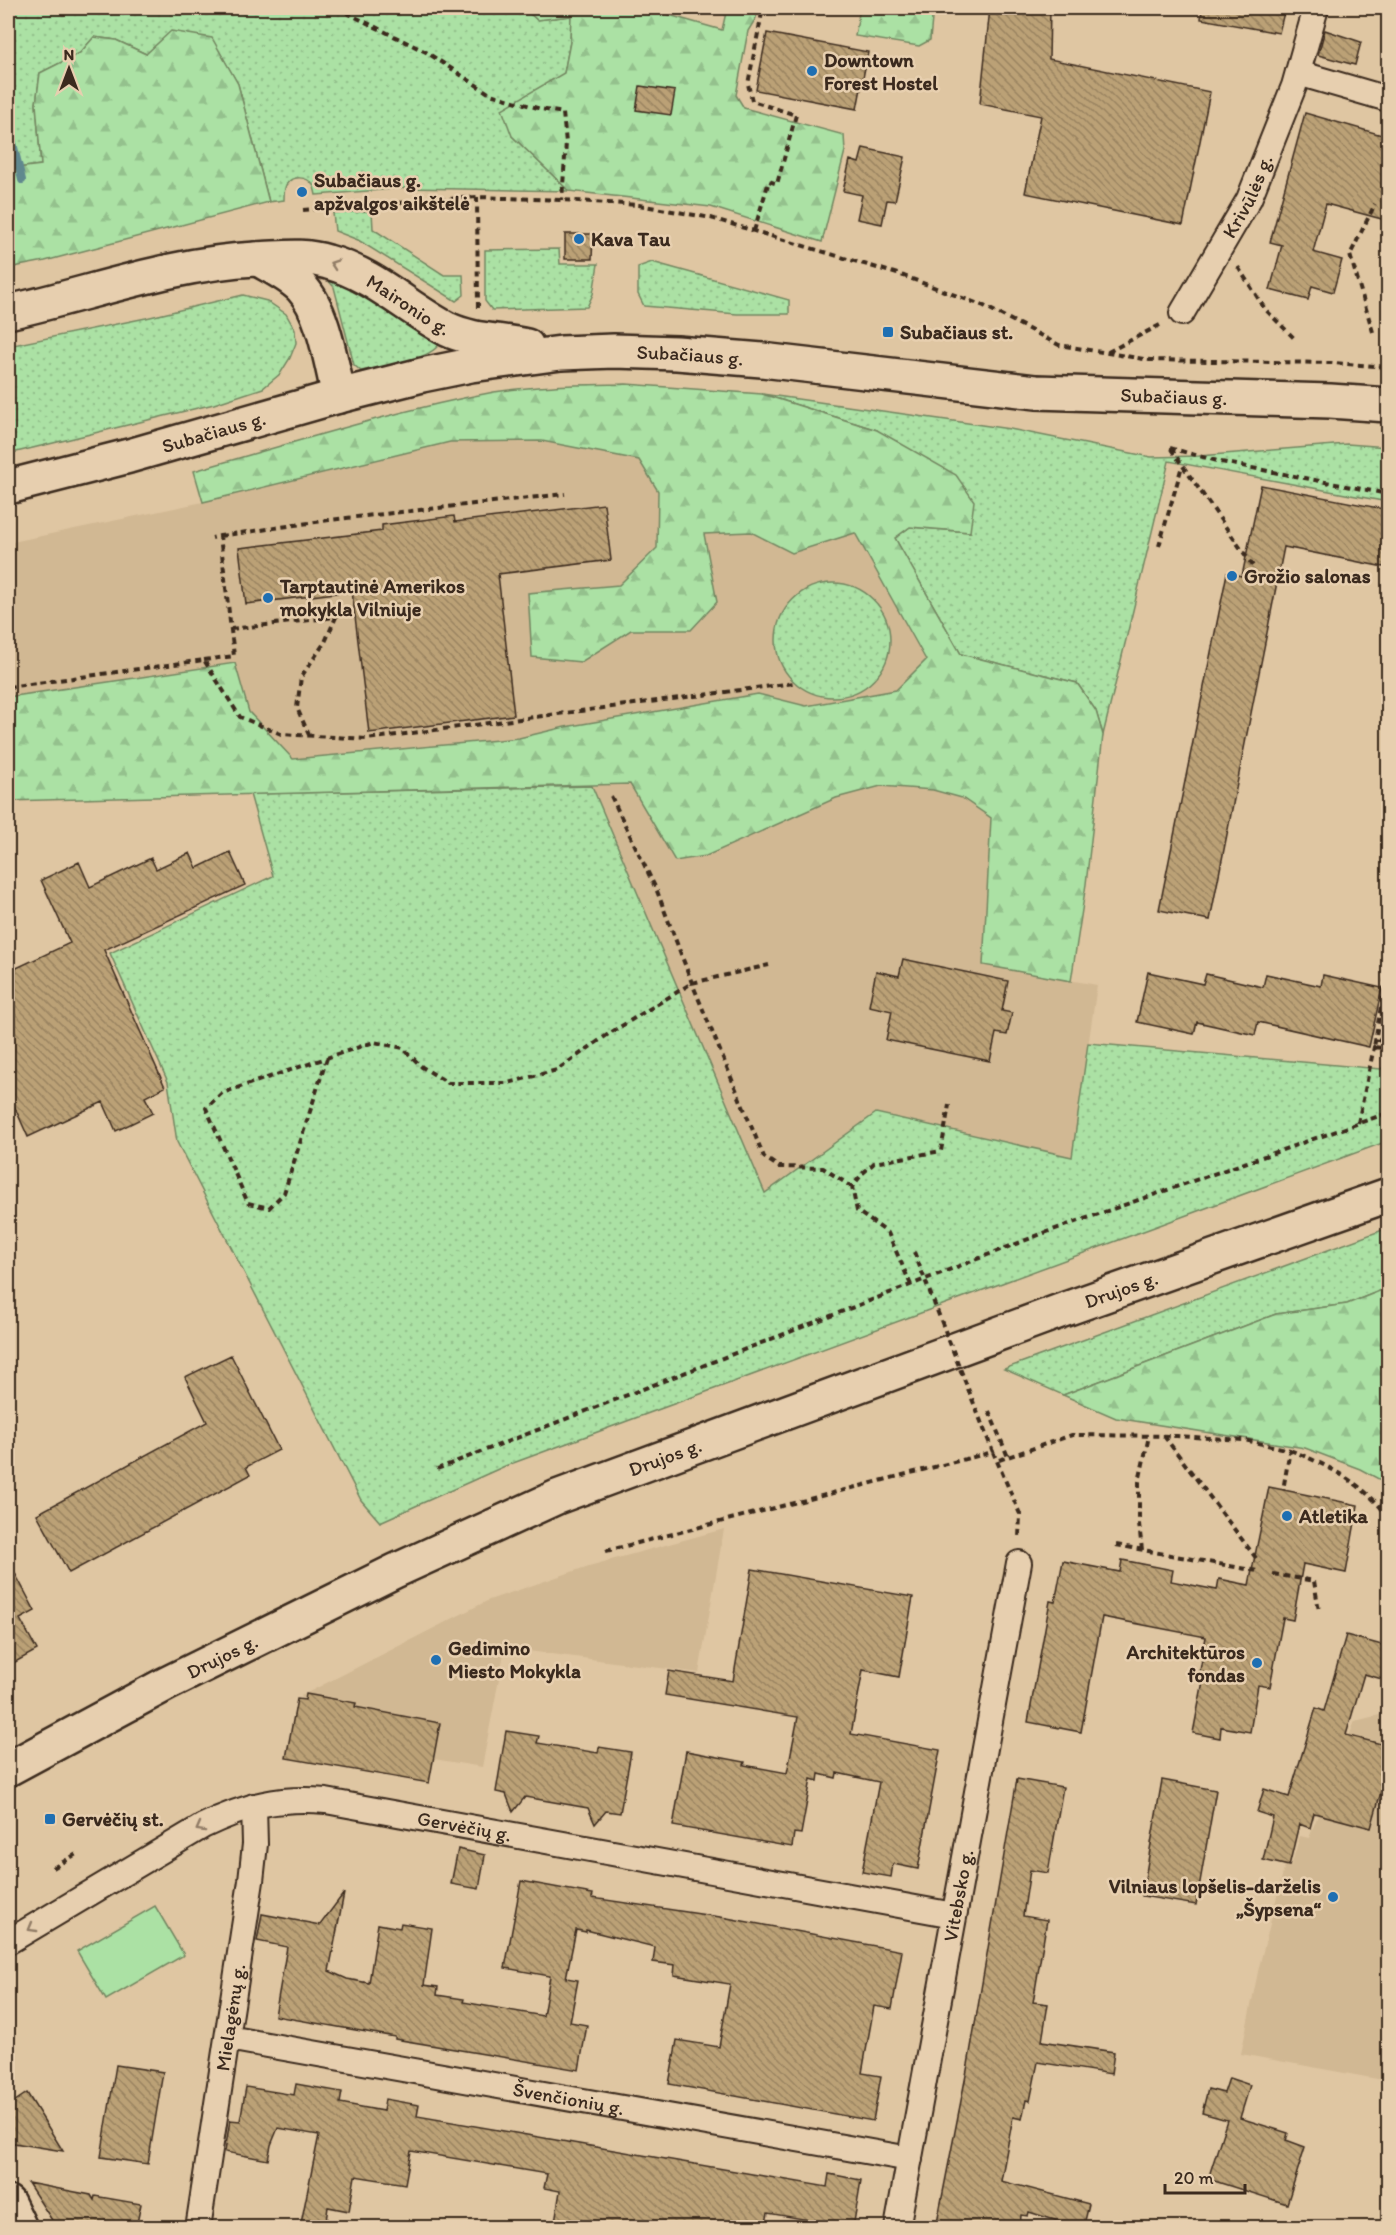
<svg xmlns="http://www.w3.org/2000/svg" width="1396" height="2235" font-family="Itim,sans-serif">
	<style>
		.built { fill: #d1b893 }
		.grass { fill: url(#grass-dots); stroke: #738661; stroke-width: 1.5 }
		.forest { fill: url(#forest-firs); stroke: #738661; stroke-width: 1.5 }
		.pitch { fill: #abe1a4; stroke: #738661; stroke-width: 1.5 }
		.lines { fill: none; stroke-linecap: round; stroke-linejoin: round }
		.stream { stroke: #61888e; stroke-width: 8 }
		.building { fill: url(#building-back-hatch); stroke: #3b2a1e; stroke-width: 1.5 }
		.street-casing { stroke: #3b2a1e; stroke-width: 28 }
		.secondary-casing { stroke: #3b2a1e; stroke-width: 38 }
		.primary-casing { stroke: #3b2a1e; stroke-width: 38 }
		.path { stroke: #3b2a1e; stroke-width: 4; stroke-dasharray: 6 4.5; stroke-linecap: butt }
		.street { stroke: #e7cfaf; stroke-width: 24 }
		.secondary { stroke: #e7cfaf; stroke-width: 33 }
		.primary { stroke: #e7cfaf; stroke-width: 33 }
		.path-bridge { stroke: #3b2a1e; stroke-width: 4; stroke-dasharray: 6 4.5; stroke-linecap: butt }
		.oneway { stroke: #917c66 }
		.poi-dot { fill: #1f6fb2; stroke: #e7cfaf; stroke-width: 2 }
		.labels { text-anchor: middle; stroke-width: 5; stroke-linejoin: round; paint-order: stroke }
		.poi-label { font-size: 20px; font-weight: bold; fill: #3b2a1e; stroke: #e7cfaf; text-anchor: start }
		.street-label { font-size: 20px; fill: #3b2a1e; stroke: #e7cfaf }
	</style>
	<defs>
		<pattern id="grass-dots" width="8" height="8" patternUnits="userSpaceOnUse" patternTransform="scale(1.5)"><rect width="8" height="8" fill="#abe1a4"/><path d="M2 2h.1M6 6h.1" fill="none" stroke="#94c18d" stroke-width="1.8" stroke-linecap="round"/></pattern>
		<pattern id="forest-firs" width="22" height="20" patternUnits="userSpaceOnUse" patternTransform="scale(1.5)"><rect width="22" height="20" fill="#abe1a4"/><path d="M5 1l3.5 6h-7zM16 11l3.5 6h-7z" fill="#94c18d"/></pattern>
		<pattern id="building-back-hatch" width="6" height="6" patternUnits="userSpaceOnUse" patternTransform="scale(1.5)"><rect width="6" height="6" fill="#bba176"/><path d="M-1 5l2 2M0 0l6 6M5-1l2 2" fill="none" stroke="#998360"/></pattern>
	</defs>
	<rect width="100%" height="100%" fill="#dfc6a2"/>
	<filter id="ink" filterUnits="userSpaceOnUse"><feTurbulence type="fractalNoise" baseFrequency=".0167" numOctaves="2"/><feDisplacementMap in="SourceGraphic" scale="12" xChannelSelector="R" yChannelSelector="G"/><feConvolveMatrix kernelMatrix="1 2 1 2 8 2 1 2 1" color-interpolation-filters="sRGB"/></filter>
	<g filter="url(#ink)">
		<path class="built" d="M542,441L640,460L658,491L657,548L619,585L528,594L581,662L631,630H691L717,602L703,534L751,532L792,553L855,533L927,660L896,690L806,706L758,694L565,727L519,738L293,759L249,712L234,663L8,697V543L203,502L450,442Z
			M631,784L836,798L881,786L933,790L963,798L991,818L983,965L1097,985L1072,1157L876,1113L765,1193L592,786Z
			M724,1529L699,1673L505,1648L482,1767L434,1759L429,1783L286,1758L297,1699L304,1700L301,1696L489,1600L589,1566Z
			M1388,1713V2081L1241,2054L1259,1967L1285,1865L1291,1866L1300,1836L1309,1838L1355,1721Z"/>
		<path class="grass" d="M8,8H524L537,20L571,16L570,42L564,74L512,136L569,191L407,188L316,195C315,191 315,188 313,185C307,176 292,175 286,185C284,189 284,195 284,200L269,202L238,84L212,39L146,54L116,40L94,37L80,53L40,73L36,104L41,165L8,169Z
			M372,211L373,229L444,275H463L464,295L456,301L358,240L335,231L333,213Z
			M559,249L560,264H598L593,294L587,307L492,310L485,301V250Z
			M652,262L789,300V314H737L644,306L638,294V267Z
			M322,274L334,275L441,341C433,361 382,366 361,371L354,365L334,287Z
			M243,295L267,301L286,314L295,330L296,343L290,358L280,374L263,388L214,404L8,454V346L146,318Z
			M762,394L1010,429L1151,457L1199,456L1347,444L1388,447V502L1169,461L1103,735L1096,711L1077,683L961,654L895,538L910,527L970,532L877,430Z
			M776 640a57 57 0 1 1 114 0a57 57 0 1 1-114 0Z
			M592,786L765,1193L876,1113L1072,1157L1088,1043L1381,1069L1388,1063V1141L505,1466L380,1522L361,1500L177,1142L168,1082L110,953L273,876L250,794Z
			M1388,1228V1285L1382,1290L1347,1304L1276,1314L1063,1395L1004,1369Z"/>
		<path class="forest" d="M524,8H644L722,30L727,8H758L756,18L748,31L736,95L744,108L844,135L845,151L822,242L711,207L569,191L512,136L502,109L564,73L570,42L571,16L537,20Z
			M860,8H933L930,40L919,46L855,36Z
			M171,31L212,38L238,84L269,202L45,261L8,268V169L41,165L36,104L40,73L80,53L94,37L116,40L146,54Z
			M626,384L762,394L877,430L956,475L974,501L970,532L910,527L895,538L961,654L1077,683L1096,711L1103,735L1086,884L1071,981L983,965L991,818L962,798L933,790L881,786L836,798L706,856L675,861L630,784L8,801V697L235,663L249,712L293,759L519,738L565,727L758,694L806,706L896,690L926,660L855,533L792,553L751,532L704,534L717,602L691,630H631L581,662L532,657L528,593L619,585L657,548L658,491L639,460L542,441L450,442L203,502L194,471C293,443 392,411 494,392C537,385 582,385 626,384Z
			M1388,1285V1484L1360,1469L1305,1448L1116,1418L1063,1395L1276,1314L1347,1304L1382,1290Z"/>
		<path class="pitch" d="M155,1906L184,1955L106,2000L77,1951Z"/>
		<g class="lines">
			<path class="stream" d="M8,123L22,180"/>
		</g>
		<path class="building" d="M990,8H1050L1049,59L1210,92L1183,225L1025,193L1041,116L980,104Z
			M1202,8H1285L1279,33L1201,19Z
			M1325,30L1361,42L1355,65L1318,55Z
			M767,33L868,52L857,109L756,90Z
			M640,86L675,91L671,115L636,110Z
			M1305,113L1389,137V221L1326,204L1313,252L1342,260L1333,292L1312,286L1308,300L1270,290L1282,245L1270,242Z
			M863,148L905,157L895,201L887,200L882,224L857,219L862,195L843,191L850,160L859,163Z
			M565,234H593L592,259H565Z
			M1261,485L1389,510V568L1284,547L1210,920L1159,910L1227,573L1242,576Z
			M604,504L611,560L498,574L514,715L369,733L352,591L246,604L239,548L382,531V525L454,516L455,522Z
			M230,852L245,885L104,950L165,1087L145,1097L153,1113L116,1131L103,1102L28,1137L8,1092V972L70,943L41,880L79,862L90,887L151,858L156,869L190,853L197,868Z
			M903,959L1008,981L1002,1011L1012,1013L1007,1035L996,1033L990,1061L886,1040L892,1011L869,1006L876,971L899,976Z
			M1148,972L1203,984L1206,974L1263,987L1266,974L1321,986L1323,975L1382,988L1369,1047L1258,1022L1255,1035L1197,1022L1194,1034L1137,1022Z
			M231,1355L279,1450L246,1467L250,1475L69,1573L37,1514L207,1422L185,1377Z
			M1269,1487L1358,1505L1346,1573L1303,1564L1293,1620L1283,1618L1270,1687L1258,1685L1250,1732L1221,1727L1220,1738L1193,1733L1204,1676H1199L1206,1637L1102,1617L1081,1732L1028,1722L1050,1601L1055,1602L1063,1561L1120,1572L1122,1560L1173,1570L1171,1581L1217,1590L1219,1579L1249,1585Z
			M8,1560L35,1611L20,1619L37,1650L8,1666Z
			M752,1569L913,1597L899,1677L863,1670L851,1734L940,1750L918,1869L893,1864L891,1877L862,1872L879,1782L837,1773L836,1778L819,1774L818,1781L811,1779L801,1834L794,1833L792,1847L673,1826L686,1751L745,1762L744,1765L787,1773L798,1717L665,1695L669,1671L733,1681Z
			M1346,1635L1389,1647V1681L1364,1674L1346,1735L1389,1746V1763L1371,1828L1314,1813L1310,1828L1299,1824L1289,1866L1263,1860L1273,1817L1257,1812L1264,1789L1289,1797L1316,1708L1324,1711Z
			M306,1694L356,1703L355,1707L440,1723L429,1783L286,1758L297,1699L305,1700Z
			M506,1731L539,1736L537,1743L598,1753L599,1747L631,1752L620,1813L606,1811L595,1824L588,1808L525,1797L513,1812L506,1794L496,1792Z
			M1017,1779L1063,1787L1048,1873L1030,1870L1023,1916L1047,1920L1033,2002L1048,2004L1042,2041L1114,2052L1111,2074L1038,2062L1030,2101L1026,2100L1022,2119L1013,2117L1001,2181L1089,2204L1084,2225L1064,2221V2223L1029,2212L1028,2216L1021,2215L1020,2228H936L968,2065Z
			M1162,1780L1216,1790L1196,1905L1142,1896Z
			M458,1849L485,1855L479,1889L451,1884Z
			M521,1881L593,1894L592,1898L727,1918L902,1951L892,2009L874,2006L862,2073L881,2076L873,2121L669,2084L677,2040L719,2047L730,1984L674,1975L675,1965L653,1962L655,1947L586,1930V1932L576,1930L566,1978L578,1980L570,2022L587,2025L579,2070L395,2039V2037L275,2016L287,1947L257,1941L262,1914L320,1925L344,1893L329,1971L347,1979L369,1983L378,1924L400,1928L401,1923L432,1928L424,1985L438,1987L437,1995L464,1999L463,2002L543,2016L550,1976L505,1968Z
			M116,2065L163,2072L148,2164L101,2157Z
			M1229,2078L1250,2085L1240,2118L1288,2133L1286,2140L1305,2147L1287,2204L1208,2179L1227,2120L1202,2113L1208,2089L1224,2093Z
			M296,2084L342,2092L340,2103L383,2111L385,2099L419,2105L417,2116L827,2187L829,2174L861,2180L853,2228H820L821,2222L768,2213L765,2228H554L560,2191L544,2188L547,2174L411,2151L405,2184L355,2176L349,2211L328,2207L325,2228H300L319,2135L278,2128L271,2145L268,2160L225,2152L230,2120L240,2121L246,2087L294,2095Z
			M27,2093L63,2151L8,2142V2106Z
			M28,2183L91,2195L94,2200L95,2196L141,2204L136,2228H57Z"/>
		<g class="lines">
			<g class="street-casing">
				<g id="street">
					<path d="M1298,73L1388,99"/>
					<path id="s1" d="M1182,313L1249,199L1294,86L1316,8"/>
					<path id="s2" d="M8,1942L203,1826C246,1805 279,1797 326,1801L954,1915"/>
					<path id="s3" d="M228,2038L910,2159"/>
					<path id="s4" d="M198,2228L251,1881L255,1844L254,1806"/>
					<path id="s5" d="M897,2228L1019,1563"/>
				</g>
			</g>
			<g class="secondary-casing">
				<g id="secondary">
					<path d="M258,259C272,267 289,275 301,287C324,311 331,364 339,396"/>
					<path id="s6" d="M8,312C90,294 172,263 256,259C284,258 301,254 328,262C373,274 407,308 447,329C472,341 500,340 527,346"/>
					<path id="s7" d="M8,487L129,456L339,396L422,375L471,365L561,353L614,351L677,353L762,360L1036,392L1330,401L1388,405"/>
				</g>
			</g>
			<g class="primary-casing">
				<g id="primary">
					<path id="s8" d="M8,1769L166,1684L395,1571L557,1497L1060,1311L1388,1195"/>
					<path d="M8,2203L20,2228"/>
				</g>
			</g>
			<path class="path" d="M337,8L426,52L490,94L541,109L563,113L566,143L562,200
				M477,197L478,310
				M303,210L477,197L562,200L639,205L711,218L904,276L984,306L1059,345L1150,360L1332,363L1388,367
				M754,231L769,181L777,184L796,115L752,101L748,84L763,8
				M1238,267L1265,309L1295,339
				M1373,332L1350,255L1375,204
				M1108,352L1160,325
				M1170,448L1221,462L1388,494
				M1171,449L1253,566
				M220,536L329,520L565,494
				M1159,546L1182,466
				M231,629L336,617L325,642L301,677L297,708L309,735
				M204,660L234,656L220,536L212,538
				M8,687L204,660L240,717L281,734L367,739L794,683
				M611,796L657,891L692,983L764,1157L779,1167L823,1168L852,1187
				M1388,966L1374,1047L1388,1049
				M327,1058L284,1193L269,1208L248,1203L206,1108L222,1093L374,1042L403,1048L422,1067L448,1083H508L557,1070L610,1033L692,983L769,965
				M1358,1123L1374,1047L1388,1028
				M911,1285L888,1233L857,1211L852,1187L863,1173L874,1163L941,1151L949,1105
				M989,1411L1008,1457
				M1164,1436L1259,1562
				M1290,1450C1327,1465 1364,1483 1388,1517
				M999,1460L1072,1435L1177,1436L1244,1440L1290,1450L1283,1490
				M437,1469L1044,1233L1388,1113
				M1116,1545L1257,1571
				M1142,1550L1139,1524V1482L1149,1436
				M606,1551L993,1452L1020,1514L1019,1539
				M1273,1574L1314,1581L1319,1611
				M53,1868L78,1853"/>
			<use href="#street" class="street"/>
			<use href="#secondary" class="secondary"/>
			<use href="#primary" class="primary"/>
			<path class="path-bridge" d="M914,1252L993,1452"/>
		</g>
		<defs><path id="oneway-chevron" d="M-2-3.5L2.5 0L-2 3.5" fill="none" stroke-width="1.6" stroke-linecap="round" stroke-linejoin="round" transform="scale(1.5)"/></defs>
		<g class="oneway">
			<use href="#oneway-chevron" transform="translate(334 264) rotate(-161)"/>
			<use href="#oneway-chevron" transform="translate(200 1828) rotate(151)"/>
			<use href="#oneway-chevron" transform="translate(32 1928) rotate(150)"/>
		</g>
	</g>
	<g class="poi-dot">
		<circle cx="812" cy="71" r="6"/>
		<circle cx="302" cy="192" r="6"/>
		<circle cx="579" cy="239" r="6"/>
		<rect x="882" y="326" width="12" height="12" rx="3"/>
		<circle cx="1232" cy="576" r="6"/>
		<circle cx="268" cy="598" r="6"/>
		<circle cx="1287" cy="1516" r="6"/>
		<circle cx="436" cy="1660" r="6"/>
		<circle cx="1257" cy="1663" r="6"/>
		<rect x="44" y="1813" width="12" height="12" rx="3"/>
		<circle cx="1333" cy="1897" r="6"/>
	</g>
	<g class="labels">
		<g class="poi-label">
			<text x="824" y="67">Downtown<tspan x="824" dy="23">Forest Hostel</tspan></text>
			<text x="314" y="187">Subačiaus g.<tspan x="314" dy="23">apžvalgos aikštelė</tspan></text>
			<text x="591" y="246">Kava Tau</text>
			<text x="900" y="339">Subačiaus st.</text>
			<text x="1244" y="583">Grožio salonas</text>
			<text x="280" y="593">Tarptautinė Amerikos<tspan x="280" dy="23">mokykla Vilniuje</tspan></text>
			<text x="1299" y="1523">Atletika</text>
			<text x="448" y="1655">Gedimino<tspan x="448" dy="23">Miesto Mokykla</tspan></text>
			<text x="1245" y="1659" text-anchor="end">Architektūros<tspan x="1245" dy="23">fondas</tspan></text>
			<text x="62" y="1826">Gervėčių st.</text>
			<text x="1321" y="1893" text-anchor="end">Vilniaus lopšelis-darželis<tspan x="1321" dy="23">„Šypsena“</tspan></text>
		</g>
		<g class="street-label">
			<text dy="7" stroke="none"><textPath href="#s1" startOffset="134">Krivūlės g.</textPath></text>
			<text dy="7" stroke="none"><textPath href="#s6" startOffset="418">Maironio g.</textPath></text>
			<text dy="7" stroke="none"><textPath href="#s7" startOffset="699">Subačiaus g.</textPath></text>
			<text dy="7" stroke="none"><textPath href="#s7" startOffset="1185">Subačiaus g.</textPath></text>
			<text dy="7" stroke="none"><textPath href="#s7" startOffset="213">Subačiaus g.</textPath></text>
			<text dy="7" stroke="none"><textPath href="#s8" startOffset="1214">Drujos g.</textPath></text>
			<text dy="7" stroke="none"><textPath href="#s8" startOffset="728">Drujos g.</textPath></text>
			<text dy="7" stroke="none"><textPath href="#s8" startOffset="242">Drujos g.</textPath></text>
			<text dy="7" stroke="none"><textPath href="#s2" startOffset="495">Gervėčių g.</textPath></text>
			<text dy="7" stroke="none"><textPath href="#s5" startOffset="338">Vitebsko g.</textPath></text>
			<text dy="7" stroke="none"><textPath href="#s4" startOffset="213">Mielagėnų g.</textPath></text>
			<text dy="7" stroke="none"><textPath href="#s3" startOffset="346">Švenčionių g.</textPath></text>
		</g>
	</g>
	<rect width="1396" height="2235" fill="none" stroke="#e7cfaf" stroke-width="30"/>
	<rect x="15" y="15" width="1366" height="2205" fill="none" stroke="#3b2a1e" stroke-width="2" filter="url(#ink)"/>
	<g transform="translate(69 69)" stroke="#e7cfaf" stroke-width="4.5" paint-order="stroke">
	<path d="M0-4.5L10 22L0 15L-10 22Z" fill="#3b2a1e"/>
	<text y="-9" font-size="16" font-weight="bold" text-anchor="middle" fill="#3b2a1e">N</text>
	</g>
	<path d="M1165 2184v9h80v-9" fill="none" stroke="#3b2a1e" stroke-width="3"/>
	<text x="1174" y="2184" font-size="18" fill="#3b2a1e" stroke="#e7cfaf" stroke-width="4.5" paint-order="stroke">20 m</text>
</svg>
